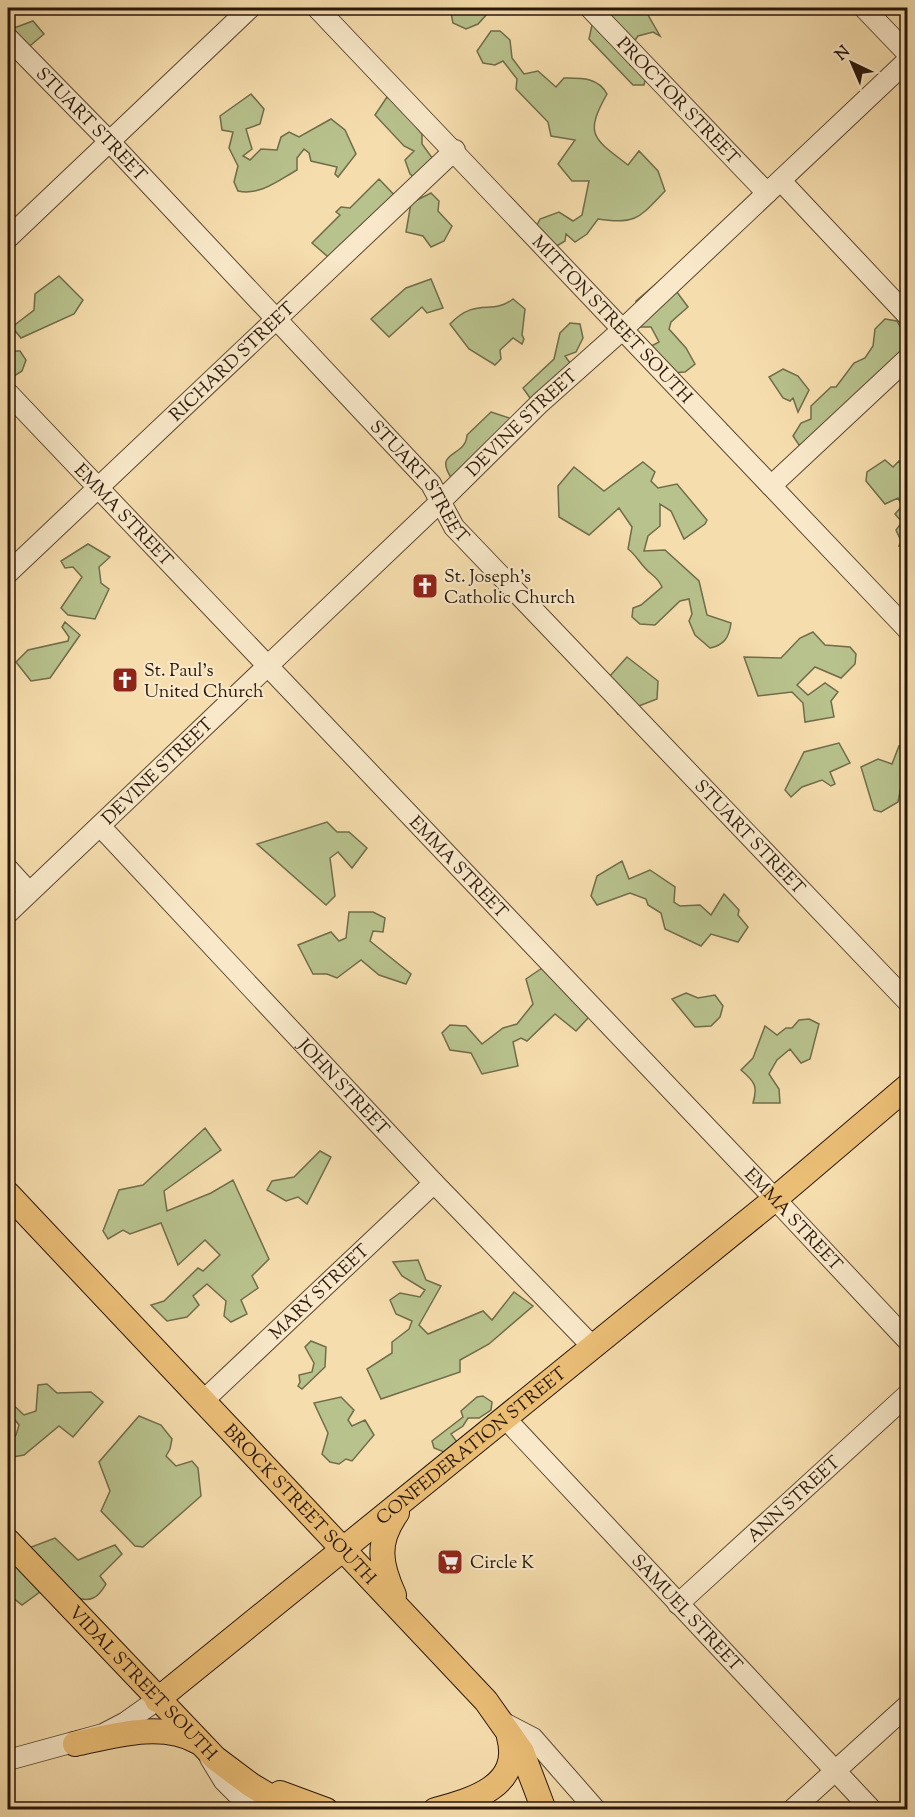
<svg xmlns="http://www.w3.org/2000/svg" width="915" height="1817" font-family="'Sorts Mill Goudy',serif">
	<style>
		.green { fill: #b8c28d; stroke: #706c4a; stroke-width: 1.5 }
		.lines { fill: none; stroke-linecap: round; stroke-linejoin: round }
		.minor-casing { stroke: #5b4831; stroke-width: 22 }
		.major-casing { stroke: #271608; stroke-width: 26 }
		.minor { stroke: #f9e9ca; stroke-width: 20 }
		.major { stroke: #ebbe76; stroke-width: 24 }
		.labels { text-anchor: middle; stroke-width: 4.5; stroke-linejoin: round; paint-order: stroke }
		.street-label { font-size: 18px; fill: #271608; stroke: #f9e9ca }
		.poi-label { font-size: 18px; fill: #271608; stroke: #f9e9ca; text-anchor: start }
	</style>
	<rect width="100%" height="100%" fill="#f6ddad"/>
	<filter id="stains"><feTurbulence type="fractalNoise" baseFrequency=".00333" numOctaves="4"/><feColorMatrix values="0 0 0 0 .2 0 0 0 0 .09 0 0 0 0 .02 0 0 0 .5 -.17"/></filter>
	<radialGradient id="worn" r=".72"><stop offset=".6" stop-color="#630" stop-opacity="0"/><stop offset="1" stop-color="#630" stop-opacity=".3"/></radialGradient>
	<path class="green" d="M8,8H18L9,18L14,28L33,21L44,34L12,61L8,57Z
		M447,8H485L487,14L478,24L466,29L453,23L451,13Z
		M585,8H644L660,36L653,32L638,36L633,43L637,51L630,65L647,73L644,85H633L589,39L592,25L582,14Z
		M491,31H500L510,40L512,58L524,74L538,71L556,87L564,78C581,78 598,77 607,94C584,135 593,138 628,165L639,151L658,171L665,191C639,218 636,225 598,219L587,234L575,242L566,234L565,241L555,247L535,229L540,219L559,212L573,221L582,215L589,181H572L558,164L575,140L551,136L548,122L516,89L517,79L503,61L495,65L483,63L477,51Z
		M251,94L264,109L260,124L246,129L252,149L243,156L250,160L261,149L277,150L281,137L289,132L299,137L331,119L345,130L356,154L338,177L335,174L337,167L311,161L309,153L304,149L297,158V170C279,180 260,196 238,191L234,182L238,166L229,148L233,132L222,130L220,116Z
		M387,97L398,104L422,134V144L433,159L424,184L410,174L405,160L414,151L404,146L375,115Z
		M379,179L400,201L334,262L312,243L340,215L336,212L341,207L350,208Z
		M431,193L439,201L438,211L452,226L444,241L431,247L423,236L406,232L411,203Z
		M59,276L83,300L74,314L21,338L12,327L34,310L35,294Z
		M665,276L688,307L671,322L669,329L686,348L695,364L685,372L669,373L644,350L659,342L651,327H637L636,301Z
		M431,279L443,308L427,313L422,307L389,337L371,319L406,288Z
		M513,299L525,309L522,335L524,339L522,344L513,338L500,350L501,359L495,365L469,349L450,324C477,296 491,316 513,299Z
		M885,319L897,321L906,337V356L812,442L799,445L793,436L801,423L811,419V406L831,387H836L854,363L865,358L873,346L875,329Z
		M570,323L580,324L583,338L576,352L565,356L573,367L535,405L523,388L554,359L560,333Z
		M8,351H20L26,360L22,371L8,380Z
		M783,369L798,376L809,390L798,412L793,398L790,401L783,398L769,377Z
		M491,412L515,420L452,479C432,450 466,458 467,435Z
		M885,460L893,467L899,461L907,474L902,479V484L907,486V546H899L901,541L896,530L902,522L895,514L902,506L898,498L885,504L866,481L867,472Z
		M643,462L655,472L651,481L658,488L677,484L707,520L705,524L684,539L671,511L660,504V526L648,536L644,551L665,550L699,581L707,615L731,623C729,638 724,645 710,648L695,635L689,621L692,614L689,599L680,601L655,625L640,624L632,617L633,608L641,605L662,587C657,576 652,576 645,568C639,562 636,555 628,549L632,527L619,508L589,535L559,517L558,486L574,467L604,491Z
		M88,544L110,557L99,567L101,583L109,589L95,619L68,615L61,608L82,577L73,567L65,568L61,561Z
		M65,622L80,635L50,678L31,681L16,662L28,650L68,641L69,637L62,627Z
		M813,632L825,645L850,647L856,654L855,664L841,678L815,667L797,685L808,695L825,683L838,692L831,701L834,717L805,722L803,703L792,692L758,696L744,657L781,658L800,638Z
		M627,657L658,681L657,699L618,714L600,687Z
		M839,743L850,763L830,772L835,784L831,786L822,780L802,787L791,797L785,790L804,752Z
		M907,744V775L903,777L898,802L881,812L874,810L861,767L878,759L892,764L899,746Z
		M327,822L337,832H349L367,848L352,868L338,852L330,858L335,896L326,905L257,844Z
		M622,861L629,879L650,870L675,887L674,902L680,906L700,905L711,915L724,894L739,910L738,915L748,927L738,942L711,934L701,946L665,929L661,913L648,905L646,899L630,893L597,905L591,896L597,876Z
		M349,912H373L385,918L383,932L373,931L370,941L411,974L406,984L379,975L361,960L337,978L327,974H313L298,945L331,932L339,941L346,938Z
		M554,960L590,1016L576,1031L555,1014L527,1041L521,1038L513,1042L518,1066L482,1074L471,1053L450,1050L442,1033L450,1025L466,1026L482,1044L503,1028L517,1024L533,1004L526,979Z
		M686,993L698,998L715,995L723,1006L720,1017L711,1026L695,1027L672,999Z
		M809,1019L819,1024L810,1059L801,1063L790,1049L777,1060L769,1074L779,1089L780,1103H753C758,1086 755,1082 741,1070L753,1058L765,1026L777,1035L786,1028H792L799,1020Z
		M205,1128L221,1150L164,1191L167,1211L211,1193L233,1180L269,1259L252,1276L258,1288L241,1300L247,1314L231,1322L224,1316L226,1301L207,1284L193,1296L199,1305L187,1317L167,1321L151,1305L164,1301L198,1268L203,1271L220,1255L205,1240L178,1265L161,1223L130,1234L123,1230L108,1239L103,1231L119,1190L143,1185Z
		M320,1151L331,1157L307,1204L298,1197L286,1201L267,1190L272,1181L294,1177Z
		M418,1260L426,1280L441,1286L419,1325L428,1334L483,1311L492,1320L514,1292L533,1306L489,1344L460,1360V1372L381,1399L367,1369L392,1353V1342L409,1329L412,1321L396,1314L390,1300L400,1293L420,1297L425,1290L402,1276L393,1262Z
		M311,1341L326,1347L325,1367L302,1389L298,1386L300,1382L299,1375L312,1372L314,1363L305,1347Z
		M47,1384L57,1393L91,1392L103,1402L73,1437L59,1426L24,1455L13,1457L8,1451V1445L16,1435L19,1425L12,1416H8V1400L24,1415L36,1411L38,1385Z
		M483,1396L492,1402L491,1410L479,1418H468L463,1426L451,1434L457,1442L444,1452L434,1448L432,1441L463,1417L461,1411L477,1397Z
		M341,1397L354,1410L348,1420L352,1426L365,1420L374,1435L352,1461L346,1459L339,1464L330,1462L322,1454L328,1433L314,1403Z
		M139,1416L161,1425L172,1439L170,1449L166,1456L176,1466L192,1461L198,1468L201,1496L143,1547L135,1546L101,1511L110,1491L99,1462Z
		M55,1538L78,1560L115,1545L122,1554L100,1576L106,1584C103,1589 99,1596 93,1598C71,1608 41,1564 26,1549Z
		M8,1556L44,1589L22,1605L8,1594Z"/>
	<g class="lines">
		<g class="minor-casing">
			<g id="minor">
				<path id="s1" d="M317,8L908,630"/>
				<path id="s2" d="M590,8L767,193"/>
				<path d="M864,8L908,54"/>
				<path id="s3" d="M8,38L109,141L431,484L454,527L908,1002"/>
				<path d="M781,181L908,316"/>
				<path d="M8,238L250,8"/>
				<path id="s4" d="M8,393L775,1199L908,1341"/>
				<path d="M771,486L908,358"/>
				<path id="s5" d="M8,573L455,150"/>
				<path id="s6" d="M100,826L434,1183L591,1345"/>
				<path d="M8,869L29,892"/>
				<path id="s7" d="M8,913L442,500L540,403L622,330L908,60"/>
				<path id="s8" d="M204,1400L434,1183"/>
				<path id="s9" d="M504,1417L872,1810"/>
				<path id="s10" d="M678,1604L908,1394"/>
				<path d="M504,1723L533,1738L596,1810"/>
				<path d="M210,1758L224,1781L253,1810"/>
				<path d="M8,1760L103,1734L126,1722L157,1700"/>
				<path d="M792,1810L908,1705"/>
			</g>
		</g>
		<g class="major-casing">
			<g id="major">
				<path id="s11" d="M8,1194L486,1701L522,1752L544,1810"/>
				<path id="s12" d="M8,1541L215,1758L251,1785L293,1810"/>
				<path d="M394,1595C380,1564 376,1542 397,1513"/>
				<path id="s13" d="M157,1700L775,1199L908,1086"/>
				<path d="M75,1744C113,1736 162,1721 198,1742"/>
				<path d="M280,1793L326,1810"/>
				<path d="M435,1810C473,1800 522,1786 509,1737"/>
			</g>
		</g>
		<use href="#minor" class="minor"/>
		<use href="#major" class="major"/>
	</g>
	<defs>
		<g id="church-square" transform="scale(1.35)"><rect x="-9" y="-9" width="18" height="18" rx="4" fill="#8f2418" stroke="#f9e9ca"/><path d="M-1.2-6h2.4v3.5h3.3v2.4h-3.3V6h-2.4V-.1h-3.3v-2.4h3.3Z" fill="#fff"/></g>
		<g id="supermarket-square" transform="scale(1.35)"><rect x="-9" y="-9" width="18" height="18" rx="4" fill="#8f2418" stroke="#f9e9ca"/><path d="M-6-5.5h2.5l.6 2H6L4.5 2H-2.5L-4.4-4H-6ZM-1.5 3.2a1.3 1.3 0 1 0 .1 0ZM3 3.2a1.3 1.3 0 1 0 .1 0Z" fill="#fff"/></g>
	</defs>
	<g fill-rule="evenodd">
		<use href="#church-square" x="425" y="586"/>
		<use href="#church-square" x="125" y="680"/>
		<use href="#supermarket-square" x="450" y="1562"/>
	</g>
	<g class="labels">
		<g class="street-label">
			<text dy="6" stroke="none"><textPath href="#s2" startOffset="128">PROCTOR STREET</textPath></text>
			<text dy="6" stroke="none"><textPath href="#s3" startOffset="120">STUART STREET</textPath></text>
			<text dy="6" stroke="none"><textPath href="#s1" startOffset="429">MITTON STREET SOUTH</textPath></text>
			<text dy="6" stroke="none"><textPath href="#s5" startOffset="308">RICHARD STREET</textPath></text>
			<text dy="6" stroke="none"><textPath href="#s7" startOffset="710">DEVINE STREET</textPath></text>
			<text dy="6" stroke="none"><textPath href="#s3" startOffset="606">STUART STREET</textPath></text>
			<text dy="6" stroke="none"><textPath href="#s4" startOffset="168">EMMA STREET</textPath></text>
			<text dy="6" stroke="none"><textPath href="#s7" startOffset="206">DEVINE STREET</textPath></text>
			<text dy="6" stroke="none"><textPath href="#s3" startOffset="1092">STUART STREET</textPath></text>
			<text dy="6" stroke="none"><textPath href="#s4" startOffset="654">EMMA STREET</textPath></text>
			<text dy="6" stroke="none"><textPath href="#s6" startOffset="357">JOHN STREET</textPath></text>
			<text dy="6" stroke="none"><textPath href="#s4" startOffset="1140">EMMA STREET</textPath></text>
			<text dy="6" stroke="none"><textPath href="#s8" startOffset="158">MARY STREET</textPath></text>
			<text dy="6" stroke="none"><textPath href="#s13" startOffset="404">CONFEDERATION STREET</textPath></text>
			<text dy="6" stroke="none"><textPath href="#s10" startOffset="156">ANN STREET</textPath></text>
			<text dy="6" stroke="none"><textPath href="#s11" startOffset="426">BROCK STREET SOUTH</textPath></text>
			<text dy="6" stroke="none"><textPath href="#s9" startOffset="268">SAMUEL STREET</textPath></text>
			<text dy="6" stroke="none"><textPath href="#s12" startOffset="196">VIDAL STREET SOUTH</textPath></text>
		</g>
		<g class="poi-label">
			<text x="444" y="582">St. Joseph's<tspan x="444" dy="21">Catholic Church</tspan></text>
			<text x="144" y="676">St. Paul's<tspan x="144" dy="21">United Church</tspan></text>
			<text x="470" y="1568">Circle K</text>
		</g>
	</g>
	<rect width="915" height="1817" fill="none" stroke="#f6ddad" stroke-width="30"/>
	<rect x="9" y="9" width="897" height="1799" fill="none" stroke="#271608" stroke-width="3"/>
	<rect x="15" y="15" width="885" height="1787" fill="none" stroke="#271608" stroke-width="1.5"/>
	<g transform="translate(852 63) rotate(316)" stroke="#f9e9ca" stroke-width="4.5" paint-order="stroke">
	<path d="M0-4.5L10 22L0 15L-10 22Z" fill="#271608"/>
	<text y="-9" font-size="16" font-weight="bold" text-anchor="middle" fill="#271608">N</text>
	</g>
	<rect width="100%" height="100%" filter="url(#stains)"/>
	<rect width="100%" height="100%" fill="url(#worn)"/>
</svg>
